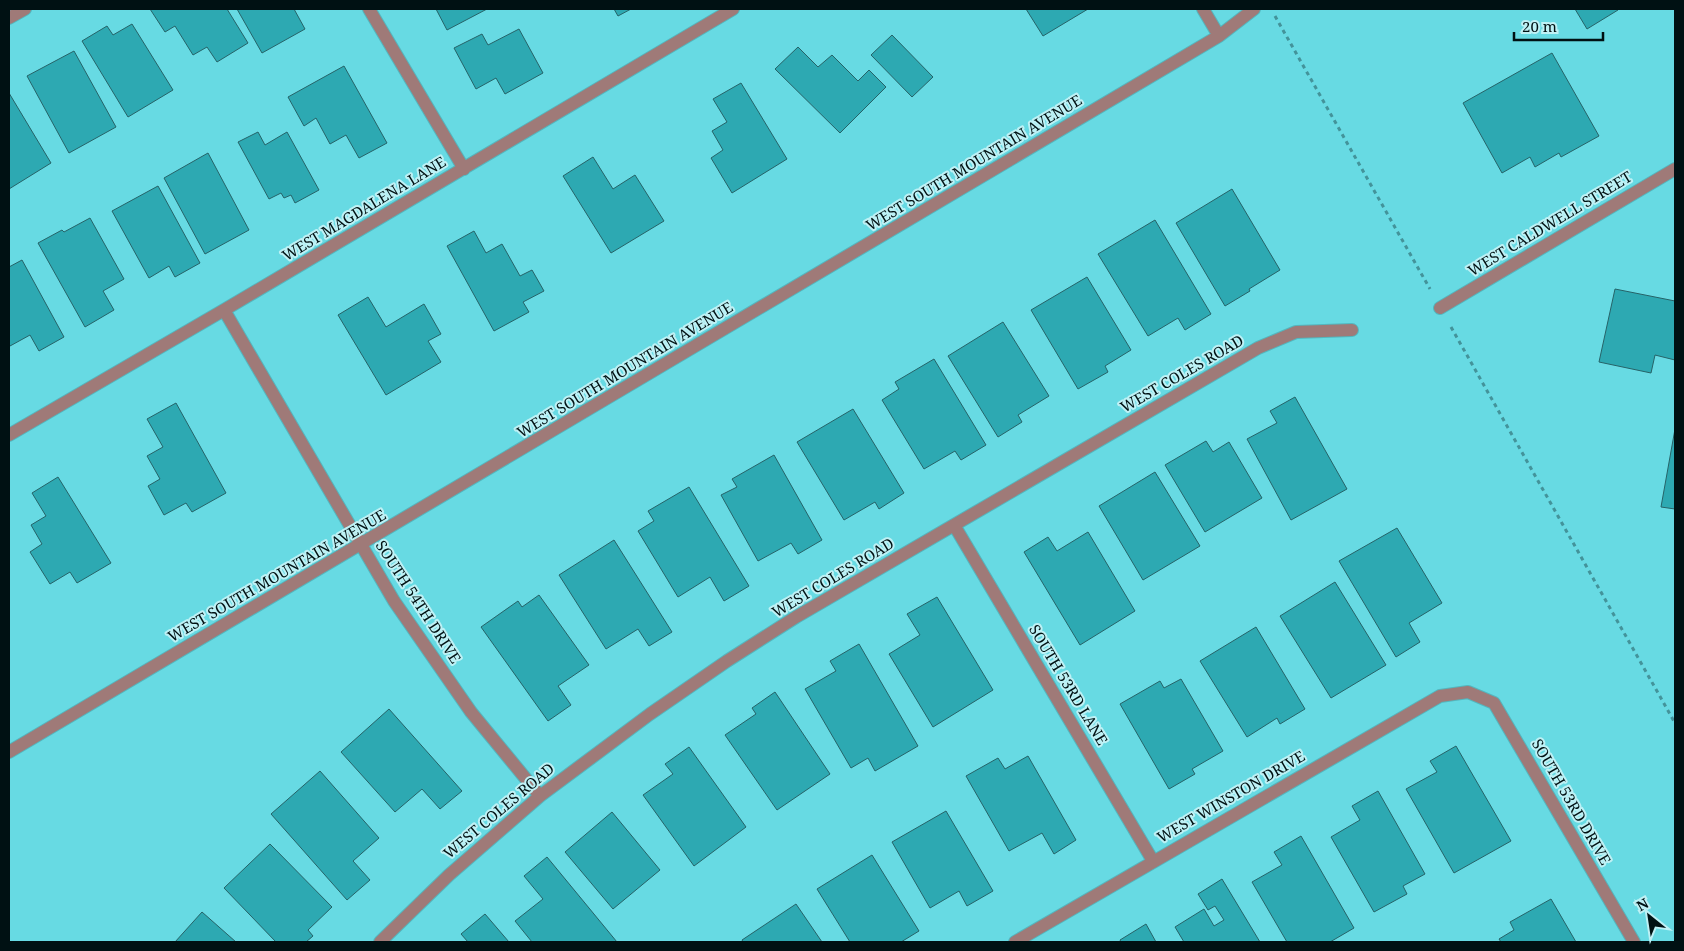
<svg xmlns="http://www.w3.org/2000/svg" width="1684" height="951" font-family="'Noto Serif',serif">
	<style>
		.building { fill: #2da9b2; stroke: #266368 }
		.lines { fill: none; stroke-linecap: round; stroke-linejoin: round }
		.minor-casing { stroke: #54b6be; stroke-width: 14 }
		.path { stroke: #43939a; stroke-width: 3; stroke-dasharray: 4 4; stroke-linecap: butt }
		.minor { stroke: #9f7a78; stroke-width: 12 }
		.labels { text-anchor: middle; stroke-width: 4; stroke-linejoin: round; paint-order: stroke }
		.street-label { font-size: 15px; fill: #001113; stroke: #bef1f5 }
	</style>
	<rect width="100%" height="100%" fill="#67dae3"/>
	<path class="building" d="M150,9H227L248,43L217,62L207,47L193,55L175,26L165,32Z
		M237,9H294L305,29L262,53Z
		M436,9H487L447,30Z
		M614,9H631L618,16Z
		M1026,9H1088L1043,36Z
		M1575,9H1617L1618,10L1587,29Z
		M132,24L173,90L128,117L82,41L107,26L113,35Z
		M519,29L543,73L505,94L496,78L476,89L454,48L482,34L488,45Z
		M892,35L933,77L912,97L871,55Z
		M798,47L818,67L832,55L858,81L869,70L886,87L840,133L775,69Z
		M74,51L116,127L69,153L27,76Z
		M1552,53L1599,136L1561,157L1559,153L1535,167L1530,157L1502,173L1463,103Z
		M344,66L387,143L359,158L346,135L330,144L316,118L304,126L288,97Z
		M741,83L787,159L732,193L711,158L723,150L712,131L727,122L713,99Z
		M9,93L51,163L9,189Z
		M258,132L265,145L287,132L319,190L295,203L291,195L284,198L281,193L269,199L238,142Z
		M208,153L249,230L205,254L164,178Z
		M593,157L613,189L635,175L664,221L611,253L563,176Z
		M158,186L200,263L175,277L169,266L149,278L112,211Z
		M1232,189L1280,270L1249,289L1250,291L1225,306L1176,223Z
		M90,218L124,279L103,291L114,310L85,327L38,243L62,230L64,232Z
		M1155,220L1211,314L1185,330L1178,318L1148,336L1098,254Z
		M474,231L486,253L502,244L520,276L532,270L544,291L523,302L529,312L494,331L447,246Z
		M22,260L64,337L39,351L30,335L10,346L9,344V267Z
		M1087,277L1131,350L1105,366L1108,372L1078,389L1031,310Z
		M1615,289L1675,301V360L1655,355L1651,373L1599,362Z
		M368,297L386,327L424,304L441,334L428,341L441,362L386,395L338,315Z
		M1003,322L1049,396L1018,415L1022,422L998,437L948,356Z
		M934,359L986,445L961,460L955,451L924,469L882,400L899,389L895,382Z
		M1295,397L1347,489L1291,520L1247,439L1277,423L1270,411Z
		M176,403L226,493L192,512L186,503L164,515L148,486L160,479L147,456L163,447L147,419Z
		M853,409L904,493L879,509L875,502L844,520L797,442Z
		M1675,429V509L1661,507Z
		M1206,441L1213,452L1229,442L1262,498L1205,532L1165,465Z
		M774,455L822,540L798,554L791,543L758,561L721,495L737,487L732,479Z
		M1155,472L1200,546L1143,580L1099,506Z
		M58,477L111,563L77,583L70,572L50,584L30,552L42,544L31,525L46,516L32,493Z
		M689,487L749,586L724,601L710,577L678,597L638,531L654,521L648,511Z
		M1397,528L1442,603L1409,623L1420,642L1396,657L1339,561Z
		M1088,532L1135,611L1080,645L1024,552L1048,537L1057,551Z
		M614,540L672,632L649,646L638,629L606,649L559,575Z
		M1335,582L1386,665L1331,698L1280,616Z
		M539,595L589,665L558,686L571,705L548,721L481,627L518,601L522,607Z
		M937,597L993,690L933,727L889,654L920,635L907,614Z
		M1256,627L1305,709L1280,724L1277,718L1247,737L1200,661Z
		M859,644L918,746L875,771L868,758L851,768L805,689L836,671L830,661Z
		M1181,679L1223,751L1192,769L1195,774L1169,789L1120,704L1160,681L1164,688Z
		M775,692L830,774L777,810L725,735L756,714L752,708Z
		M389,709L462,791L440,809L422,789L395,812L341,752Z
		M1456,746L1511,841L1454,873L1406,789L1437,772L1430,761Z
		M689,747L746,827L694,866L643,795L673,774L665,764Z
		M1028,756L1076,840L1054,854L1042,833L1009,851L966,776L998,758L1005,769Z
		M320,771L379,838L353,861L370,880L347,900L271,814Z
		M1378,791L1425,874L1403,886L1407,894L1374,912L1331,837L1360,820L1352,806Z
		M946,811L993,891L967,906L959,891L930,908L892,842Z
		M612,812L660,870L613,909L565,852Z
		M1301,836L1354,928L1330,942H1287L1252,882L1282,865L1274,852Z
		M270,844L332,907L308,930L313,936L306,942H276L224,888Z
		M872,855L919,931L901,942H850L817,889Z
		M547,857L617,942H532L515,921L543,899L524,876Z
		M1222,879L1260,942H1184L1175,927L1204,909L1214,926L1224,920L1215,906L1208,910L1198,894Z
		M1551,899L1576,942H1501L1499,939L1514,930L1510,922Z
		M796,904L822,942H743L742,940Z
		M202,912L236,942H175Z
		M485,914L509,942H468L461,934Z
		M1146,924L1156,942H1121L1120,940Z"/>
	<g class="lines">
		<g class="minor-casing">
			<path id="minor" d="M369,9L464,169
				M1203,9L1219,36
				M9,18L25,9
				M1440,308L1675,169
				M224,310L394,601L471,712L540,796
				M9,435L224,310L733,9
				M954,525L1153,861
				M9,752L1219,36L1254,9
				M380,942L449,875L540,796L650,714L727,661L796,617L1258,348L1296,332L1352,330
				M1015,942L1440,696L1468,692L1494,703L1634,942"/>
		</g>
		<path class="path" d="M1275,16L1430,289
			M1451,327L1675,723"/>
		<use href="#minor" class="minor"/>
	</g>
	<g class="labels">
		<g class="street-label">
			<text transform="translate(974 163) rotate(-31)" y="5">WEST SOUTH MOUNTAIN AVENUE</text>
			<text transform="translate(364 209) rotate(-31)" y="5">WEST MAGDALENA LANE</text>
			<text transform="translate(1550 224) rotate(-31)" y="5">WEST CALDWELL STREET</text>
			<text transform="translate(625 370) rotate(-31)" y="5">WEST SOUTH MOUNTAIN AVENUE</text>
			<text transform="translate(1182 374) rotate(-30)" y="5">WEST COLES ROAD</text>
			<text transform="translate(277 576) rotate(-30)" y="5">WEST SOUTH MOUNTAIN AVENUE</text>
			<text transform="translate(833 578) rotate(-31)" y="5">WEST COLES ROAD</text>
			<text transform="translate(418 602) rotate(57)" y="5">SOUTH 54TH DRIVE</text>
			<text transform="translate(1068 685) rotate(59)" y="5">SOUTH 53RD LANE</text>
			<text transform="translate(1231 797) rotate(-30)" y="5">WEST WINSTON DRIVE</text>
			<text transform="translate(1571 802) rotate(60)" y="5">SOUTH 53RD DRIVE</text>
			<text transform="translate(499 811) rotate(-40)" y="5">WEST COLES ROAD</text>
		</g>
	</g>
	<rect width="1684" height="951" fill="none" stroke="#001113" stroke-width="20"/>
	<g transform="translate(1649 916) rotate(330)" stroke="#bef1f5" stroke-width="4" paint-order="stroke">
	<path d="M0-4L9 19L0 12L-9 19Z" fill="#001113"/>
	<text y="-8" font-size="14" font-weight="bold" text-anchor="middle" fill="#001113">N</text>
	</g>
	<path d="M1514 32v8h89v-8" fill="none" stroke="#001113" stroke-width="2.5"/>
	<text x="1522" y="32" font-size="15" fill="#001113" stroke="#bef1f5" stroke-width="4" paint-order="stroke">20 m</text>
</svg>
